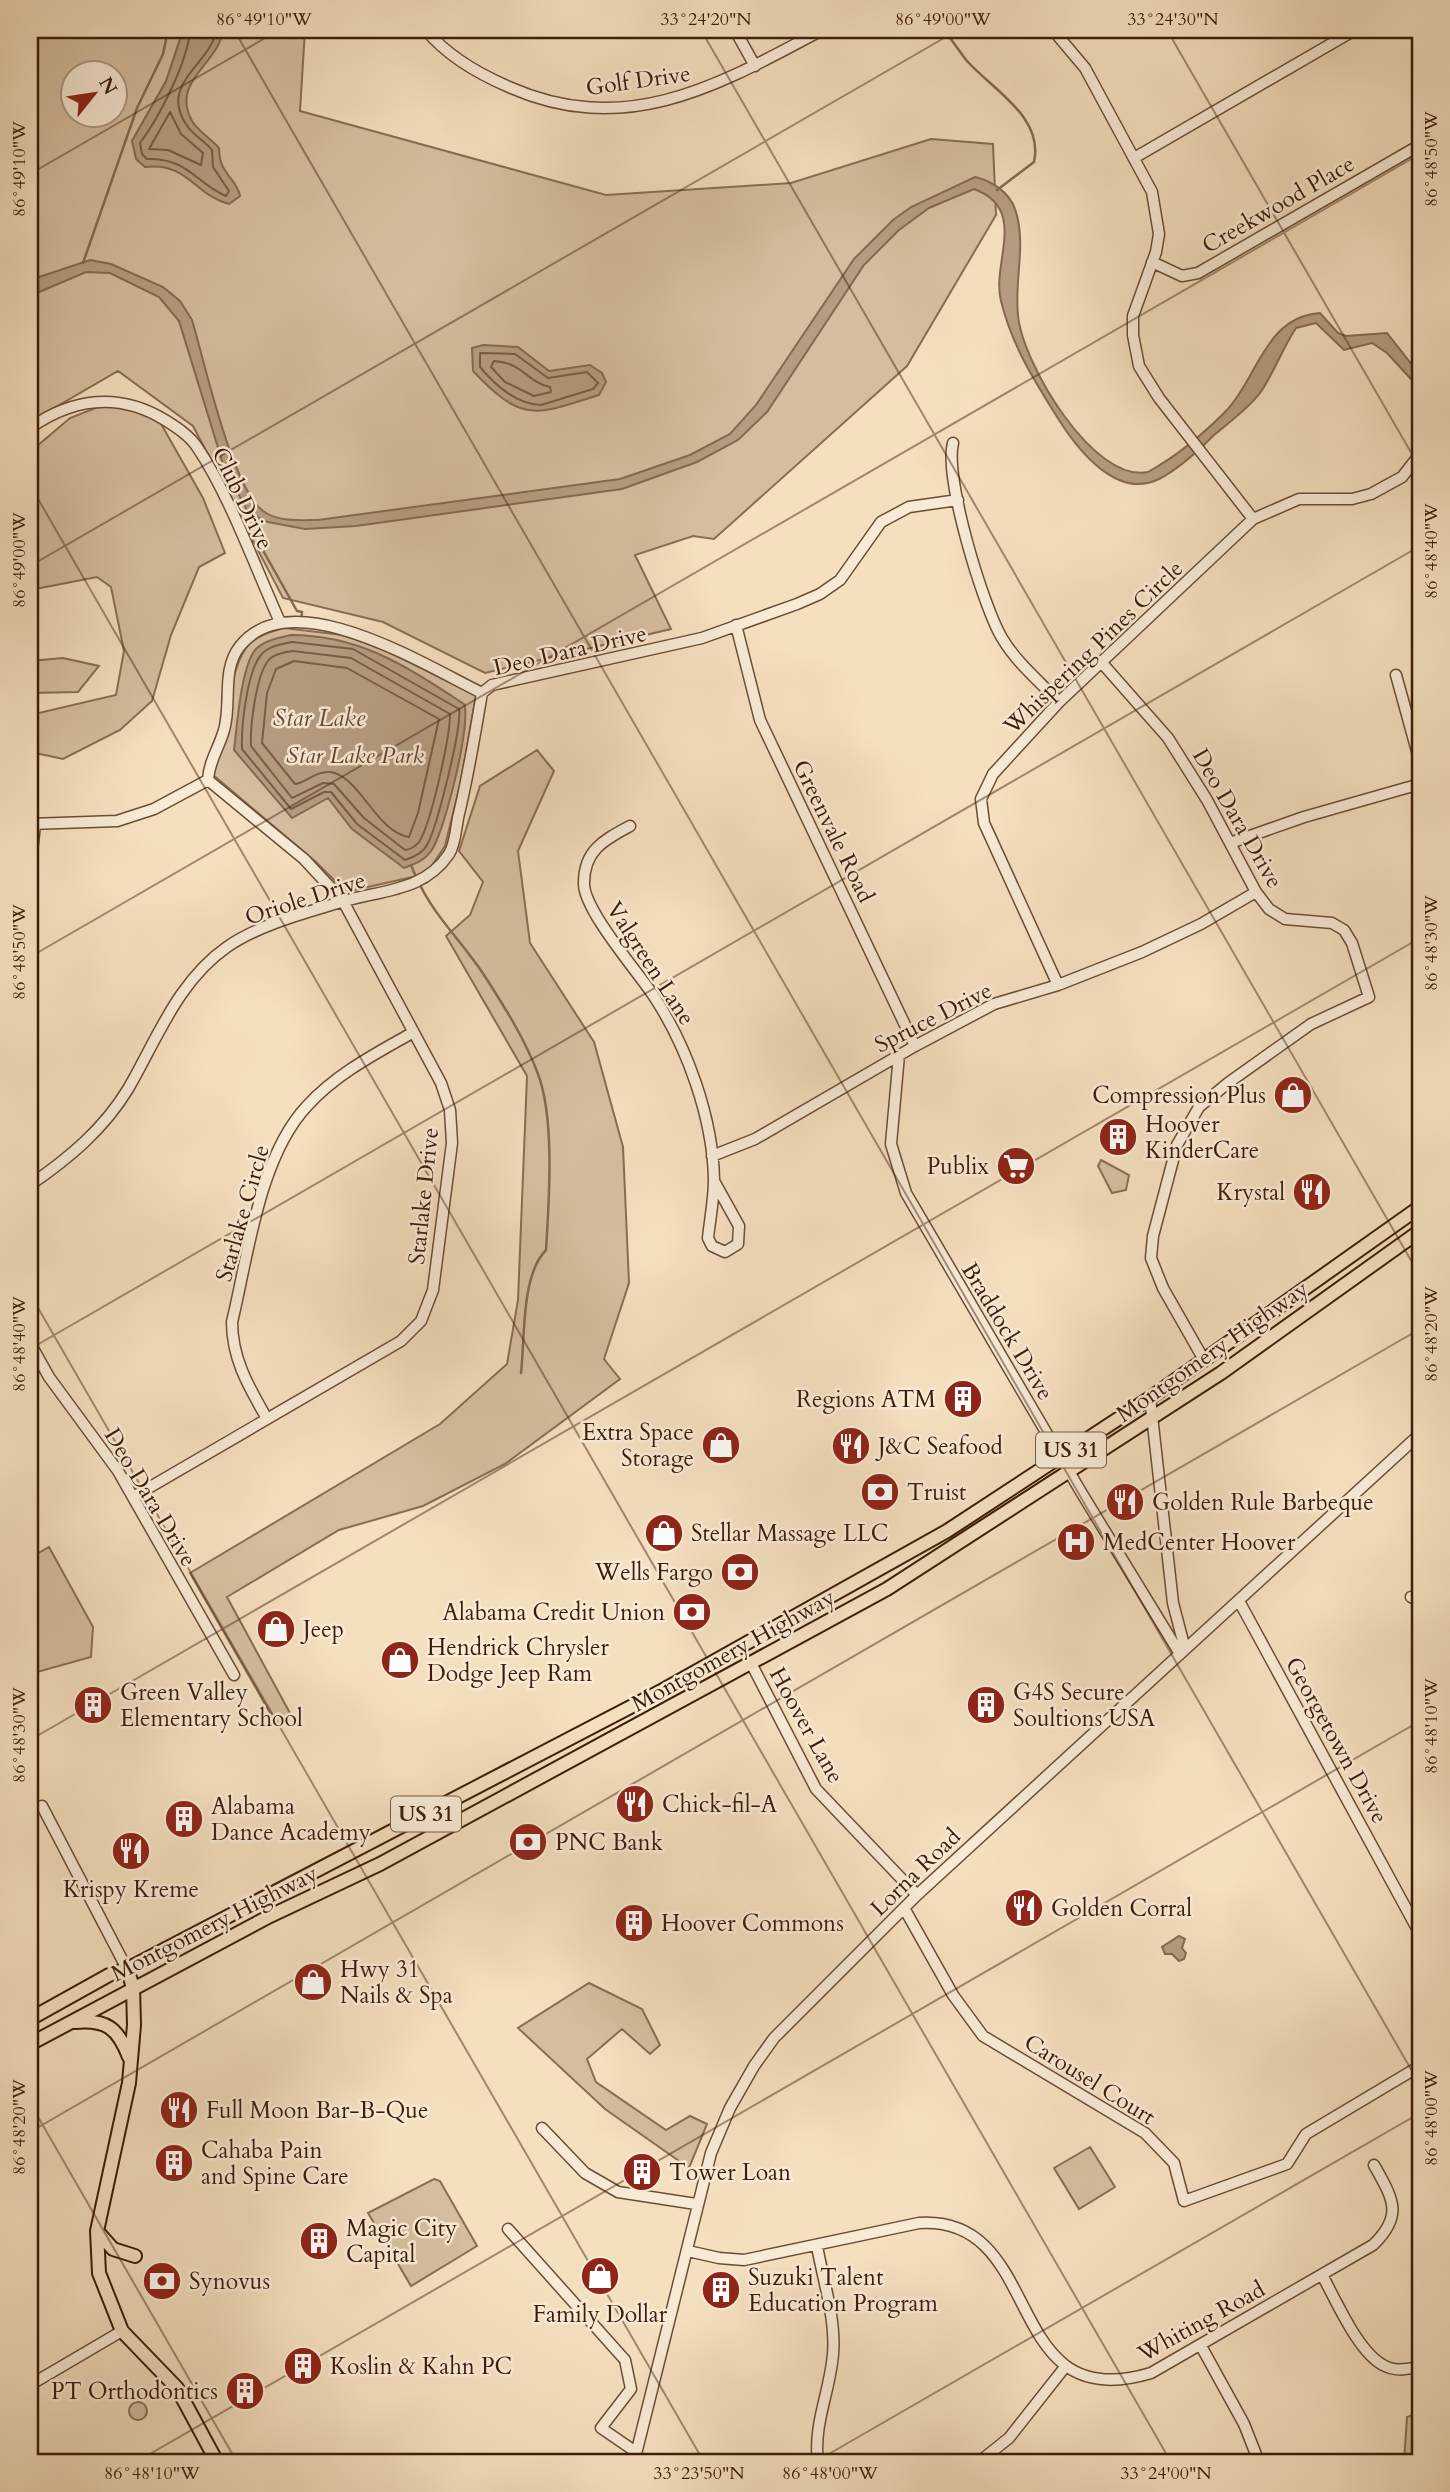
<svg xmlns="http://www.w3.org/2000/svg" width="1450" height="2492" font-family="Cardo,serif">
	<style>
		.green { fill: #d5bea0; stroke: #896d54; stroke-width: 2; fill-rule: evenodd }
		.water { fill: #b69d81; stroke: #866951; stroke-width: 2 }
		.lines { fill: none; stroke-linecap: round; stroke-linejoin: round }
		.shore { stroke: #7a5c45; stroke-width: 2 }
		.stream { stroke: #866951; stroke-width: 2.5 }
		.minor-casing { stroke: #6b4d36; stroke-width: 13 }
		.major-casing { stroke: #3d1c09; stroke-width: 16 }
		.minor { stroke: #f8ead5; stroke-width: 10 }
		.major { stroke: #f4dfbf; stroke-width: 12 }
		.ticks { fill: none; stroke: #3d1c09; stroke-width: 2; stroke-opacity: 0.45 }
		.labels { text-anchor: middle; stroke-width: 5; stroke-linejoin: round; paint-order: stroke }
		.shield { fill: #f8ead5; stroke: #755a46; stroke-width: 2 }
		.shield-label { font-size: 21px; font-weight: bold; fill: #3d1c09 }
		.street-label { font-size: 23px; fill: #3d1c09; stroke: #f8ead5 }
		.park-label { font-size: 23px; font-style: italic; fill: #63442f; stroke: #f8ead5 }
		.poi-label { font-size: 23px; fill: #3d1c09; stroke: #f8ead5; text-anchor: start }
		.water-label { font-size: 24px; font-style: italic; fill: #674933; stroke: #f8ead5 }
		.neatline { fill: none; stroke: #3d1c09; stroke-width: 2.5 }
		.ticks-label { font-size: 18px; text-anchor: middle; fill: #3d1c09 }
	</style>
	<rect width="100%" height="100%" fill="#f4dfbf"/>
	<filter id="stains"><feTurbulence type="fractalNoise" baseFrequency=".00286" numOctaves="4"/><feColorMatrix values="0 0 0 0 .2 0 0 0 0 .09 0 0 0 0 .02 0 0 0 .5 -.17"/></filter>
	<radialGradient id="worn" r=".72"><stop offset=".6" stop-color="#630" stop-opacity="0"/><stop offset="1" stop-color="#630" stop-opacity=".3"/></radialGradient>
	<path class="green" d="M38,30H305L300,111L606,195L791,183L931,139L993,144L996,215L907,366L714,539L693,536L635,555L671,629L485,673L383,622L283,598L193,426L118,371L30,422V180L35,178ZM74,74H116V116H74Z
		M121,398L156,415L203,498L225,553L199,567L171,635L152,701L120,730L63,759L30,752V715L116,695L124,651L111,587L97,577L30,590V452L70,418Z
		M284,628L359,637L476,695L461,781L445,846L431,867L417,876L346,892L316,862L212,774C219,746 231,666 246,648C255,636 270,632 284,628Z
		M63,658L99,666L78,692L30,693V661Z
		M537,750L554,771L518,851L530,943L594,1042L623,1147L629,1283L604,1359L620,1379L505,1464L423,1506L339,1530L227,1597L291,1715L277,1725L190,1573L440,1424L507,1364L518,1300L527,1076L446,936L470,915L483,882L459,851L480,786Z
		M1101,1160L1129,1175L1126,1190L1112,1193L1098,1166Z
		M49,1547L93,1627L91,1657L30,1674V1558Z
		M589,1983L642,2009L660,2045L650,2054L622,2029L587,2059L596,2082L666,2130L690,2116L707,2124L689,2168L605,2109L518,2028Z
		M1090,2147L1115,2187L1079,2209L1054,2168Z
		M434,2179L440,2181L477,2246L411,2286L368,2213Z
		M129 2411a9 9 0 1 1 18 0a9 9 0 1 1-18 0Z
		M1420,2413V2462H1404L1407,2417Z"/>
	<path class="water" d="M183,30H223C219,64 170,81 192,121C198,131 211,139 219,148C219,175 237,178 240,196L229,204C194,195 188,162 145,167L136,159L132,141L166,81Z
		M975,177C992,181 1009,192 1015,209C1027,243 1014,280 1018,315C1022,363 1094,484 1148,472C1175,457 1203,434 1224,413C1258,379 1264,317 1320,313L1338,333L1346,336L1387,333L1420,375V389L1387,353L1372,343L1344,350L1316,323L1296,328C1282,349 1273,375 1260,393C1248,409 1228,423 1213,436C1197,452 1179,469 1159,479C1117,500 1078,450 1059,420C1035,382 1012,346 1001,301C991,263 1029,209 974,189L929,208L899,230L864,265L767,412L738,440L697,462L622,489L356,526L305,529L268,522L249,514L224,467L179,321L159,297L110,273L86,272L30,296V280L90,260L111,264L163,287L180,301L192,320C204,359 233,495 266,513C281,522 302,520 318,520L620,479L690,455L730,434L756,405L854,259L893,220L911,207Z
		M483,345L518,347L549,371L590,365L602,373L606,382L599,395C535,415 523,424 473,371L472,348Z
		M291,635C361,635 407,667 464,704C472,721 444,835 431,851C424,861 415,864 404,868L352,829L328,798L292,818L234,750C237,727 241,665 256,649C265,640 279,638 291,635Z
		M1179,1936L1185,1939L1182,1948L1186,1953L1184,1959L1179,1961L1172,1954H1165L1162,1947Z"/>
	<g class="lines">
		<path class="shore" d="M190,30C188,61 159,118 140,143L142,154L147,159C188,158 194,182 226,196L229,191L213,167L212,150C205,141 194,136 188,127C156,84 212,64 216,30
			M170,112L181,134L203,153L201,165L168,150L149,149Z
			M480,353L515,354L548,378L587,372L598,383L593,389L541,405C516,404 495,385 480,367Z
			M494,361C524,363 525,381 550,387L551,392L534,396L505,382L491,367Z
			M292,642L353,649L459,709C462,728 437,827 427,845C423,853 414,857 405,860L357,824L331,792H324L291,809L242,749C241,728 247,671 261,655C268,646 282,644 292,642Z
			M293,651L351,658L450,714C450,737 431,824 419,842C415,847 411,849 405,850L364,818L334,784L323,783L292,798L251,746C250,727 256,676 268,661C273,654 285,652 293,651Z
			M294,661L347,668L439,719L418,813L409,837C376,832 359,775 330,772C316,771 307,782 295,784L262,743L267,693L276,669Z"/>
		<path class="stream" d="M944,30C952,40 959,51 967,61C993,90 1044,117 1034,162L997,190
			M83,263L137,108L163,54L168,30
			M257,516L260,545L297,611L302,612L301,621
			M411,865L416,877
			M419,883C436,918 463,943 484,975C504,1006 525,1039 538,1074C555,1119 549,1201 546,1250C521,1275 525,1338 521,1373"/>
		<g class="minor-casing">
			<path id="minor" d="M426,30C447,56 479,74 509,87C627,139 719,85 822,30
				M735,30L755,66
				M1053,30L1085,68L1152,192L1159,234L1156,252L1133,316V335L1139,366L1159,398L1253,519
				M1134,158L1355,30
				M1152,262L1182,276L1198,273L1420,145
				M30,428C73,398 119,392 165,420C176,427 189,435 197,447C229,494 256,569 280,622
				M953,443C944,478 983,606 1002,638C1016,662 1040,682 1059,702
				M736,625L760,720L915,1046
				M1102,663L1168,738L1207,800L1256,892L1269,909L1285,919L1332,923L1344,930L1352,943L1369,997L1311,1024L1228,1083L1199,1107L1177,1145L1153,1236L1151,1258L1163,1288L1204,1360
				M1396,675L1420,762
				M482,693L492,685L702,638L797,604L820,594L840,580L881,522L909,507L958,500
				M208,780C209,761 219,748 224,730C232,703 221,670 240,646C292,581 426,666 482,693
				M30,824L117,821L154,809L208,780
				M630,826C604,840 584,850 584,883C583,909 637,971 653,995C687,1046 713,1118 714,1180C714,1199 710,1219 708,1238L712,1246L725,1252L738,1244L739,1226L714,1181
				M1230,843L1304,817L1420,784
				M30,869L35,825
				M1058,985L984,823L981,799L993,774L1059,702L1253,519L1299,499H1352L1371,494L1402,477L1420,454
				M899,1055L891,1144L906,1193L1081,1492L1180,1654
				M712,1156L755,1139L915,1046L994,1004L1058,985L1142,952L1201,924L1256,892
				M30,1185C69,1158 103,1130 128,1089C157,1039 178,981 227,947C258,925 305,913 341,902C380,890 424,892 449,854C455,845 456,829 458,818C468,777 475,735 482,693
				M30,1343L49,1377L118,1471L234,1675
				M1150,1398L1173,1603L1185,1649
				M266,1417C249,1387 232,1359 232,1322C248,1256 259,1157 307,1106C336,1074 375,1054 412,1033
				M133,1497L401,1341L421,1321L433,1290L452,1143L450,1110L441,1083L343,901L304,859L208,780
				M1411,1597L1420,1601
				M1239,1601L1420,1934
				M752,1665L816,1789L917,1895
				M42,1806L127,1969
				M904,1908L953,1995L983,2036L1145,2133L1174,2163L1184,2201L1287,2164L1306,2134L1420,2066
				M542,2128L585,2173L618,2192L696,2204
				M508,2229L625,2360L631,2389L601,2428L636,2452
				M817,2246C823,2280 836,2319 833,2354C830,2392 813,2424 818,2462
				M688,2251L719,2258L744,2260L919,2223C1048,2215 999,2419 1151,2373L1373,2245C1404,2215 1393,2199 1374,2165
				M1322,2275C1336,2300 1358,2352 1383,2365C1395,2372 1407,2369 1420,2367
				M1201,2346L1244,2424L1259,2462
				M30,2385L122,2331
				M634,2462L711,2153L730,2108L754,2066L774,2038L917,1895L1420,1434
				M979,2462L1009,2438L1065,2367"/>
		</g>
		<g class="major-casing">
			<path id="major" d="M127,1969L133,1987L134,2025L129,2083L97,2231L99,2273L122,2331L177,2388L217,2462
				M30,2019L109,1975L127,1969L663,1690L947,1531L1150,1398L1420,1207
				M75,2022C106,2019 118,2028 129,2057
				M30,2044L270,1916L380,1864L887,1589L1221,1373L1420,1231
				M97,2231L113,2249L135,2256"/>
		</g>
		<use href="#minor" class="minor"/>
		<use href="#major" class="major"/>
	</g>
	<path class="ticks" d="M234,30L1420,2085M701,30L1420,1276M1167,30L1420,468M30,174L279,30M30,485L1171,2462M30,566L958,30M30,957L1420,154M30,1294L704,2462M30,1349L1420,546M30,1740L1420,938M30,2103L237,2462M30,2132L1420,1329M136,2462L1420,1721M815,2462L1420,2113"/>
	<defs>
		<g id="shop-disc" transform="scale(2.0125)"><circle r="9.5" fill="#8f2418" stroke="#f8ead5"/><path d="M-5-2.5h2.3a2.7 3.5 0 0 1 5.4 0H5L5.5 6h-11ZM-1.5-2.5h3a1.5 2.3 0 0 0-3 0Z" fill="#fff"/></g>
		<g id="building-disc" transform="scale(2.0125)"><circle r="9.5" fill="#8f2418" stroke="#f8ead5"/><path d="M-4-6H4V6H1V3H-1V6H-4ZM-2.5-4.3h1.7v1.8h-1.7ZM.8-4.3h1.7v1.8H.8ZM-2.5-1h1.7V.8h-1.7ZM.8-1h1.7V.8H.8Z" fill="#fff"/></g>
		<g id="supermarket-disc" transform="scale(2.0125)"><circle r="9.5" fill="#8f2418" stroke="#f8ead5"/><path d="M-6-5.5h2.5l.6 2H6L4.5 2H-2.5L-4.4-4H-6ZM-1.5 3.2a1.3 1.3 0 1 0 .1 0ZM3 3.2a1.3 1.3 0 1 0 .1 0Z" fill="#fff"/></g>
		<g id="restaurant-disc" transform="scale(2.0125)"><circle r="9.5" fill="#8f2418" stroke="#f8ead5"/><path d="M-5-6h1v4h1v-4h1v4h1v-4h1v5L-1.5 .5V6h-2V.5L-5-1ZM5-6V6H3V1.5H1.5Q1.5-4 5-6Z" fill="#fff"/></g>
		<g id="bank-disc" transform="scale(2.0125)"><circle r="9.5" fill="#8f2418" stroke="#f8ead5"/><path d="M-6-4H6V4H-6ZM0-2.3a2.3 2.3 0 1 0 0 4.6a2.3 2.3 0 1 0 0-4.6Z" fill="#fff"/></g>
		<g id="hospital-disc" transform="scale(2.0125)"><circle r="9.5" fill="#8f2418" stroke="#f8ead5"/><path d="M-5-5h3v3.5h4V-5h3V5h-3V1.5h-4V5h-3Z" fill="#fff"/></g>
	</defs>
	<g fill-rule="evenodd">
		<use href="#shop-disc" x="1293" y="1095"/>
		<use href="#building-disc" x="1118" y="1137"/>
		<use href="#supermarket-disc" x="1016" y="1166"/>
		<use href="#restaurant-disc" x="1312" y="1192"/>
		<use href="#building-disc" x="963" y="1399"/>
		<use href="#shop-disc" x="721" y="1445"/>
		<use href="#restaurant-disc" x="851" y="1446"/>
		<use href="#bank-disc" x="880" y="1492"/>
		<use href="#restaurant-disc" x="1125" y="1502"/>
		<use href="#shop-disc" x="664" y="1533"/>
		<use href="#hospital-disc" x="1076" y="1542"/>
		<use href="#bank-disc" x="740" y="1572"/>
		<use href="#bank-disc" x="692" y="1612"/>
		<use href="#shop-disc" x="276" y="1629"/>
		<use href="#shop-disc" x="400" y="1660"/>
		<use href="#building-disc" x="93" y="1705"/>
		<use href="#building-disc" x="986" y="1705"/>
		<use href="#restaurant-disc" x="635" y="1804"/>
		<use href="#building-disc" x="184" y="1819"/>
		<use href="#bank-disc" x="528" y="1842"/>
		<use href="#restaurant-disc" x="131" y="1851"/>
		<use href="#restaurant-disc" x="1024" y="1908"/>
		<use href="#building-disc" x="634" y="1923"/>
		<use href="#shop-disc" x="313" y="1982"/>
		<use href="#restaurant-disc" x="179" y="2110"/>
		<use href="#building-disc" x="174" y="2163"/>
		<use href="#building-disc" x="642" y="2172"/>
		<use href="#building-disc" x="319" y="2241"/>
		<use href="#shop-disc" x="600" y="2276"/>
		<use href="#bank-disc" x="162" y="2281"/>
		<use href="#building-disc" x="721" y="2290"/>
		<use href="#building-disc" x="303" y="2366"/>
		<use href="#building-disc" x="245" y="2391"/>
	</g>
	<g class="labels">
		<g class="shield">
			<rect x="1036" y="1432.5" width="70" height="35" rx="5"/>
			<rect x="391" y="1796.5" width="70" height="35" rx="5"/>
		</g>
		<g class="shield-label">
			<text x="1071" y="1457">US 31</text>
			<text x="426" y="1821">US 31</text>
		</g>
		<g class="street-label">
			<text transform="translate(638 80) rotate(-8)" y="8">Golf Drive</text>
			<text transform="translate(1278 204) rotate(-30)" y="8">Creekwood Place</text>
			<text transform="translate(243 498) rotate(64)" y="8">Club Drive</text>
			<text transform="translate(1093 647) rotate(-44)" y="8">Whispering Pines Circle</text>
			<text transform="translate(570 650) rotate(-13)" y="8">Deo Dara Drive</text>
			<text transform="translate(1238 818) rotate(60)" y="8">Deo Dara Drive</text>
			<text transform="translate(834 831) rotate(64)" y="8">Greenvale Road</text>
			<text transform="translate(305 898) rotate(-18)" y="8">Oriole Drive</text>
			<text transform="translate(651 963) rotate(57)" y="8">Valgreen Lane</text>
			<text transform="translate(933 1017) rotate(-27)" y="8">Spruce Drive</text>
			<text transform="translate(423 1196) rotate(-84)" y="8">Starlake Drive</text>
			<text transform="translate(242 1213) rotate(-74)" y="8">Starlake Circle</text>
			<text transform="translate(1008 1331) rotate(59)" y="8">Braddock Drive</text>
			<text transform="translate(1212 1351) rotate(-35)" y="8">Montgomery Highway</text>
			<text transform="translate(151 1497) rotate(59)" y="8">Deo Dara Drive</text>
			<text transform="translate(733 1650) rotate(-29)" y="8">Montgomery Highway</text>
			<text transform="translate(807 1725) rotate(61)" y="8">Hoover Lane</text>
			<text transform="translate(1337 1740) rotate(61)" y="8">Georgetown Drive</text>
			<text transform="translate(915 1872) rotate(-44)" y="8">Lorna Road</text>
			<text transform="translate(214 1923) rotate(-27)" y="8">Montgomery Highway</text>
			<text transform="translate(1090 2079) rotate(32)" y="8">Carousel Court</text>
			<text transform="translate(1201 2321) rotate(-29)" y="8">Whiting Road</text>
		</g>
		<g class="park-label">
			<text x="355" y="763">Star Lake Park</text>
		</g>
		<g class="poi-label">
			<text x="1266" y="1103" text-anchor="end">Compression Plus</text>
			<text x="1145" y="1132">Hoover<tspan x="1145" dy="26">KinderCare</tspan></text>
			<text x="989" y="1174" text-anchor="end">Publix</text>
			<text x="1285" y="1200" text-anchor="end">Krystal</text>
			<text x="936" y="1407" text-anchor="end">Regions ATM</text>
			<text x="694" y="1440" text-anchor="end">Extra Space<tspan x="694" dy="26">Storage</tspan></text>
			<text x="878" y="1454">J&amp;C Seafood</text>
			<text x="907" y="1500">Truist</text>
			<text x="1152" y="1510">Golden Rule Barbeque</text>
			<text x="691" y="1541">Stellar Massage LLC</text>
			<text x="1103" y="1550">MedCenter Hoover</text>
			<text x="713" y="1580" text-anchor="end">Wells Fargo</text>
			<text x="665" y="1620" text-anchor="end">Alabama Credit Union</text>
			<text x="303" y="1637">Jeep</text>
			<text x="427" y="1655">Hendrick Chrysler<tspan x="427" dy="26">Dodge Jeep Ram</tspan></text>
			<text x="120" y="1700">Green Valley<tspan x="120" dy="26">Elementary School</tspan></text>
			<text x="1013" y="1700">G4S Secure<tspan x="1013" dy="26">Soultions USA</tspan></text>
			<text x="662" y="1812">Chick-fil-A</text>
			<text x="211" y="1814">Alabama<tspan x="211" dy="26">Dance Academy</tspan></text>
			<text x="555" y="1850">PNC Bank</text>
			<text x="131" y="1897" text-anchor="middle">Krispy Kreme</text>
			<text x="1051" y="1916">Golden Corral</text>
			<text x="661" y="1931">Hoover Commons</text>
			<text x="340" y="1977">Hwy 31<tspan x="340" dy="26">Nails &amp; Spa</tspan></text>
			<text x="206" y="2118">Full Moon Bar-B-Que</text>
			<text x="201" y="2158">Cahaba Pain<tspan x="201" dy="26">and Spine Care</tspan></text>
			<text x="669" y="2180">Tower Loan</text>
			<text x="346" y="2236">Magic City<tspan x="346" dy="26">Capital</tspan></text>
			<text x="748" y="2285">Suzuki Talent<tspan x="748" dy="26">Education Program</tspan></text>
			<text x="189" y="2289">Synovus</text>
			<text x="600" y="2322" text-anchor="middle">Family Dollar</text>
			<text x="330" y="2374">Koslin &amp; Kahn PC</text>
			<text x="218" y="2399" text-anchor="end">PT Orthodontics</text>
		</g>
		<g class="water-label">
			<text x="319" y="726">Star Lake</text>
		</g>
	</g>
	<rect width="1450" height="2492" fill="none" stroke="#f4dfbf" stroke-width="77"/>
	<g transform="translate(94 94) rotate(60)"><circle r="33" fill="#f8ead5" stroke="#ad9883" stroke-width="2"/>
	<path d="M0-5L12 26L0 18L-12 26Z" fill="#8f2418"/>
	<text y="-10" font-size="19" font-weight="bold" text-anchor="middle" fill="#3d1c09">N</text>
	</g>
	<rect x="38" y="38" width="1374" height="2416" class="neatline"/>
	<g class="ticks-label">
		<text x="264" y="25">86°49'10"W</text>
		<text x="706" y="25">33°24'20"N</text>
		<text x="943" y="25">86°49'00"W</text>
		<text x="1173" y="25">33°24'30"N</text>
		<text transform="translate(1431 159) rotate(-90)" y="6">86°48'50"W</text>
		<text transform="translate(19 169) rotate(-90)" y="6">86°49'10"W</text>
		<text transform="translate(1431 551) rotate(-90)" y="6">86°48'40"W</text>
		<text transform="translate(19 560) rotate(-90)" y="6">86°49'00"W</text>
		<text transform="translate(1431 943) rotate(-90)" y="6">86°48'30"W</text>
		<text transform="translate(19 952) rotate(-90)" y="6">86°48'50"W</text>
		<text transform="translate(1431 1334) rotate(-90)" y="6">86°48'20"W</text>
		<text transform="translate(19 1344) rotate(-90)" y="6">86°48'40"W</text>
		<text transform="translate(1431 1726) rotate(-90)" y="6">86°48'10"W</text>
		<text transform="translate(19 1735) rotate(-90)" y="6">86°48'30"W</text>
		<text transform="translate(1431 2118) rotate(-90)" y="6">86°48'00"W</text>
		<text transform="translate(19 2127) rotate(-90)" y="6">86°48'20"W</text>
		<text x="152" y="2479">86°48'10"W</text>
		<text x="699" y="2479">33°23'50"N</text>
		<text x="830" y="2479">86°48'00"W</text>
		<text x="1166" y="2479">33°24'00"N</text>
	</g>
	<rect width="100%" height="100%" filter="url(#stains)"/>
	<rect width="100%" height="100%" fill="url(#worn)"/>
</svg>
